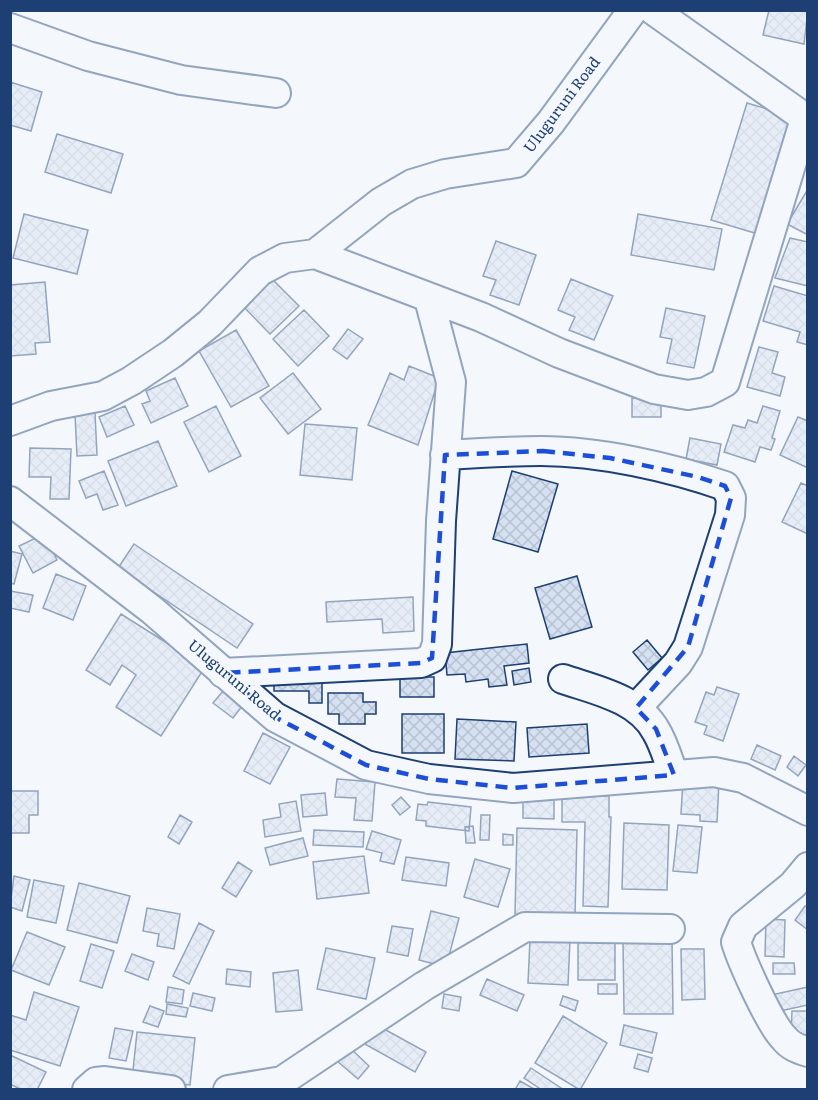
<svg xmlns="http://www.w3.org/2000/svg" width="818" height="1100" font-family="Literata,serif">
	<style>
		.building { fill: url(#building-cross-hatch); stroke: #1d3f73; stroke-width: 1.5 }
		.lines { fill: none; stroke-linecap: round; stroke-linejoin: round }
		.street-casing { stroke: #1d3f73; stroke-width: 32 }
		.street { stroke: #f4f7fb; stroke-width: 28 }
		.marked { fill: none; stroke: #1d4ed8; stroke-width: 4.5; stroke-dasharray: 12 8; stroke-linejoin: round }
		.labels { text-anchor: middle; stroke-width: 4.5; stroke-linejoin: round; paint-order: stroke }
		.street-label { font-size: 15px; fill: #1d3f73; stroke: #f4f7fb }
	</style>
	<defs>
		<pattern id="building-cross-hatch" width="8" height="8" patternUnits="userSpaceOnUse" patternTransform="scale(1.5)"><rect width="8" height="8" fill="#d5e0f0"/><path d="M0 0l8 8M0 8l8-8" fill="none" stroke="#b6c1d1"/></pattern>
	</defs>
	<rect width="100%" height="100%" fill="#f4f7fb"/>
	<path class="building" d="M769,10H808L804,44L763,35Z
		M10,82L42,92L31,131L10,125Z
		M747,103L794,117L758,234L711,220Z
		M57,134L123,154L111,193L45,172Z
		M808,189V235L787,224Z
		M24,214L88,230L77,274L13,258Z
		M638,214L722,229L714,270L631,255Z
		M790,238L808,242V286L775,278Z
		M496,241L536,255L519,305L490,295L496,280L483,276Z
		M268,275L299,306L270,334L240,303Z
		M571,279L613,296L594,340L569,330L575,317L558,310Z
		M45,282L50,342L35,343L36,354L10,356V285Z
		M774,286L808,296V345L797,342L800,332L763,321Z
		M666,308L705,316L694,368L667,363L672,339L660,337Z
		M304,310L329,336L298,366L273,339Z
		M348,329L363,339L347,359L333,349Z
		M236,330L269,386L231,407L199,351Z
		M759,347L778,352L772,373L785,377L780,396L747,387Z
		M409,366L439,378L418,445L368,425L390,373L404,380Z
		M293,373L321,409L288,434L260,398Z
		M175,378L188,406L151,423L142,404L150,401L146,391Z
		M632,398H661V417H632Z
		M125,406L134,425L107,437L99,417Z
		M216,406L241,456L209,472L184,422Z
		M763,406L780,411L772,438L775,439L771,450L760,447L755,462L724,452L733,425L745,428L748,420L757,423Z
		M95,413L97,455L77,456L75,414Z
		M798,417L808,421V468L780,455Z
		M305,424L357,428L352,480L300,475Z
		M690,438L721,444L717,465L686,459Z
		M158,441L177,486L126,506L108,461Z
		M30,448L71,449L69,499H50L51,477H29Z
		M104,471L118,505L103,510L97,494L86,498L79,481Z
		M512,471L558,484L538,552L493,539Z
		M801,483L808,486V534L782,522Z
		M44,534L57,560L33,573L19,546Z
		M134,544L253,624L237,648L118,568Z
		M10,551L22,554L14,584L10,583Z
		M56,574L86,586L73,620L43,608Z
		M577,576L592,627L550,639L535,588Z
		M10,591L33,595L29,612L10,608Z
		M413,597L414,631L383,633L382,619L327,622L326,602Z
		M121,614L205,667L161,736L116,707L136,675L122,665L110,685L86,670Z
		M647,640L662,658L648,670L633,652Z
		M527,644L529,663L504,666L507,685L489,687L488,679L466,682L465,674L447,675L445,653Z
		M529,668L531,682L514,685L512,671Z
		M274,671H322V703H309V691H274Z
		M400,677H434V697H400Z
		M717,687L739,694L723,741L704,734L707,726L695,722L706,692L714,695Z
		M224,690L243,705L233,718L213,703Z
		M328,693H363V702H376V714H365V724H339V714H328Z
		M402,714H444V753H402Z
		M457,719L516,722L514,761L455,759Z
		M587,724L589,753L529,757L527,728Z
		M263,733L290,747L270,784L244,771Z
		M757,745L781,756L775,770L751,759Z
		M794,756L806,765L798,776L787,767Z
		M337,779L375,782L372,821L354,820L356,798L335,797Z
		M683,780L719,782L717,822L700,821V815L681,814Z
		M10,791H38V815H29V833H10Z
		M325,793L327,815L303,817L301,795Z
		M523,794H554V819L523,818Z
		M562,796H609V817H611L608,907L583,906L585,822H562Z
		M401,797L410,807L400,815L392,805Z
		M296,801L301,831L265,837L263,820L281,817L279,804Z
		M428,802L471,807L469,831L426,826V821L416,820L418,804L427,805Z
		M180,815L192,822L179,844L168,837Z
		M481,815H490L489,840H480Z
		M624,823L669,825L667,890L622,889Z
		M678,825L702,827L697,873L673,871Z
		M473,826L475,843H466L465,827Z
		M517,828L577,830L575,916L515,914Z
		M314,830L364,832L363,847L313,845Z
		M372,831L401,840L394,864L380,861L382,853L366,849Z
		M503,834L513,835V845H503Z
		M303,838L308,856L270,865L265,848Z
		M364,856L369,893L317,899L313,862Z
		M406,857L449,863L446,886L402,880Z
		M475,859L510,869L498,907L464,897Z
		M238,862L252,871L236,897L222,888Z
		M14,876L30,880L22,911L10,907Z
		M34,880L64,886L56,923L27,917Z
		M79,883L130,896L117,943L67,930Z
		M805,906L808,908V930L795,920Z
		M147,908L180,914L174,949L157,946L159,934L143,931Z
		M431,911L459,918L446,967L419,960Z
		M766,919L785,920L784,957L765,956Z
		M199,923L214,931L189,984L173,976Z
		M392,926L413,929L408,956L387,952Z
		M27,932L65,947L49,985L11,970Z
		M578,933H615V980H578Z
		M530,939L570,940L568,985L528,983Z
		M623,939H672L673,1014H624Z
		M91,944L114,951L102,988L80,981Z
		M326,948L375,958L366,999L317,989Z
		M681,949H704L705,999L682,1000Z
		M132,954L154,962L148,980L125,971Z
		M773,963H794L795,974H773Z
		M227,969L251,972L250,987L226,984Z
		M298,970L302,1010L276,1012L273,973Z
		M487,979L524,995L517,1011L480,995Z
		M598,984H617V994H598Z
		M168,987L184,990L182,1004L166,1002Z
		M808,987V1005L775,1012L771,995Z
		M34,992L79,1007L60,1066L10,1050V1015L26,1020Z
		M193,993L215,998L212,1011L190,1006Z
		M444,994L461,997L459,1011L442,1008Z
		M563,996L578,1001L575,1011L560,1005Z
		M167,1004L188,1008L186,1017L166,1014Z
		M150,1006L164,1011L158,1027L143,1022Z
		M792,1011H808V1035L791,1034Z
		M563,1016L607,1043L580,1090L535,1063Z
		M375,1024L426,1052L415,1072L363,1043Z
		M624,1025L657,1033L652,1053L620,1045Z
		M115,1028L133,1031L126,1061L109,1058Z
		M137,1032L195,1038L190,1085L132,1080Z
		M349,1047L369,1066L358,1079L337,1061Z
		M638,1054L652,1058L648,1072L634,1068Z
		M10,1055L46,1072L37,1090H22L10,1084Z
		M531,1068L564,1090H542L524,1078Z
		M520,1081L534,1089V1090H515Z"/>
	<g class="lines">
		<g class="street-casing">
			<path id="street" d="M653,10L808,120
				M10,28L88,56L181,80L276,93
				M315,254L481,317L559,353L654,389L688,395L706,392L725,382L805,119
				M10,421L51,406L103,396L131,381L173,353L210,323L260,271L285,258L315,254L381,202L412,184L445,174L516,163L551,122L633,10
				M445,455C477,453 509,451 541,451C599,451 670,467 725,486L731,498L730,515L688,647L678,663L636,708
				M10,501L152,610L275,717L366,765L429,779L513,788L714,772L743,778L808,811
				M223,673L421,663L432,658L437,644L441,521L451,382L429,299
				M563,679C595,690 638,698 656,731C664,744 668,760 674,775
				M808,867L793,885L743,926L736,942C742,962 770,1024 784,1038C790,1046 798,1049 808,1052
				M87,1090L96,1082L105,1081L171,1090
				M228,1090L282,1081L424,986L525,927L670,929"/>
		</g>
		<use href="#street" class="street"/>
	</g>
	<path d="M0 0H818V1100H0ZM543,451L610,458L698,477L725,486L731,498L688,647L636,708L656,729L674,775L513,788L429,779L366,765L275,717L223,673L421,663L432,658L445,455Z" fill="#f4f7fb" fill-opacity=".55" fill-rule="evenodd"/>
	<path class="marked" d="M543,451L610,458L698,477L725,486L731,498L688,647L636,708L656,729L674,775L513,788L429,779L366,765L275,717L223,673L421,663L432,658L445,455Z"/>
	<g class="labels">
		<g class="street-label">
			<text transform="translate(562 105) rotate(-53)" y="5">Uluguruni Road</text>
			<text transform="translate(234 680) rotate(40)" y="5">Uluguruni Road</text>
		</g>
	</g>
	<rect width="818" height="1100" fill="none" stroke="#1d3f73" stroke-width="24"/>
</svg>
